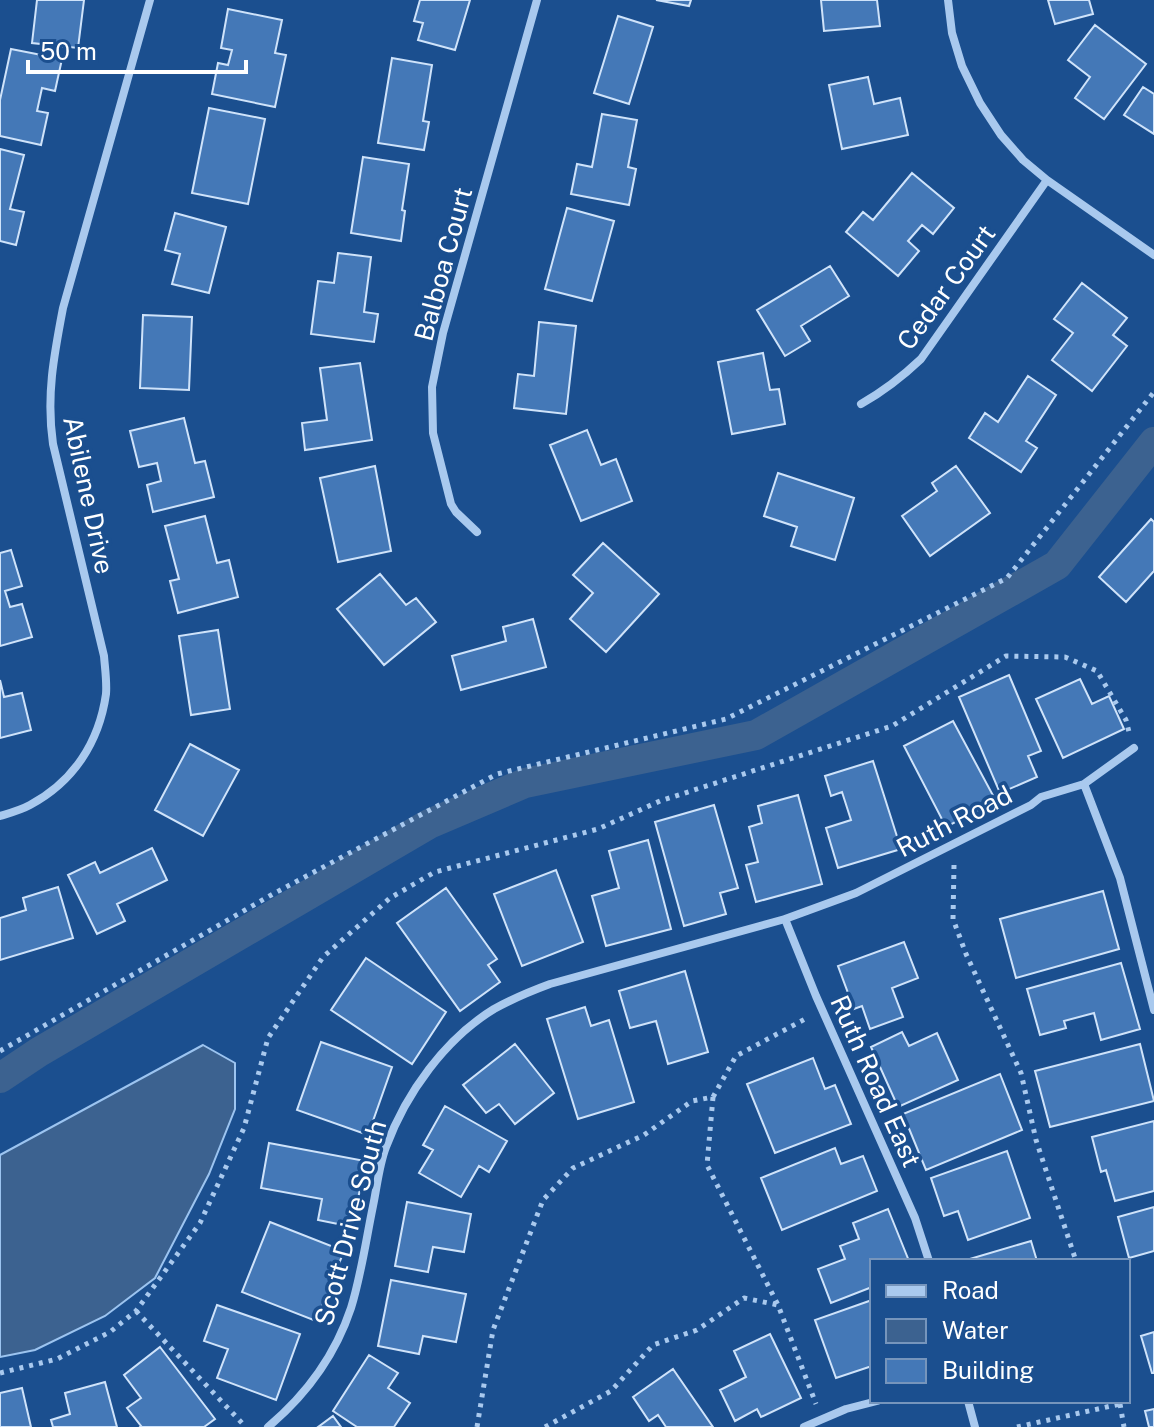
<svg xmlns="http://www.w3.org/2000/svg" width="1154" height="1427" font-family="'Public Sans',sans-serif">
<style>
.water{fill:#3c6290;stroke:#9cc4f0;stroke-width:2}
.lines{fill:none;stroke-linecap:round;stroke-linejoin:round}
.canal{stroke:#3c6290;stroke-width:30}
.building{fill:#4478b7;stroke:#cfe3fa;stroke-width:2}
.path{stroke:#a9c9ee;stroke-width:5;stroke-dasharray:4 6;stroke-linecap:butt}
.minor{stroke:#a9c9ee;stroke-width:8}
.labels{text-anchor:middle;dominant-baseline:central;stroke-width:7;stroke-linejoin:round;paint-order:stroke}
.street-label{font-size:26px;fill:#fff;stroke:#1b4f8f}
</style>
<rect width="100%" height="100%" fill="#1b4f8f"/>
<!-- water -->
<path class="water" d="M203 1045 235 1063V1109L209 1174 155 1278 105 1316 35 1350 0 1357V1155Z"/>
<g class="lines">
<!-- canal -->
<path class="canal" d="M0 1078 39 1052 429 824 525 783 756 735 1057 565 1154 442"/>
</g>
<!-- building -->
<path class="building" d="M37 0H84L78 48 32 43Z
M420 0H470L455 50 418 40 423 23 414 21Z
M656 0H691L689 6Z
M821 0H877L880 26 824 31Z
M1048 0H1089L1093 14 1055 24Z
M228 9 282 20 275 53 286 55 275 107 212 94 218 63 228 65 232 50 221 48Z
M618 16 653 27 629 104 594 93Z
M1095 25 1146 64 1104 119 1075 98 1090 77 1068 60Z
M11 49 62 59 55 91 42 88 37 111 48 113 41 145 0 136V100Z
M392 58 432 65 423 121 429 122 424 150 378 143Z
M868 77 874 104 900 98 908 135 842 149 829 85Z
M1143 87 1154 94V134L1124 115Z
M209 108 265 119 248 204 192 193Z
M602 114 637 120 628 167 636 169 629 205 571 194 577 164 592 167Z
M0 149 24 155 10 209 24 212 16 245 0 241Z
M363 157 409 164 402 210 405 211 401 241 351 233Z
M912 173 954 208 933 234 922 225 908 241 919 251 898 276 846 232 863 212 873 220Z
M567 208 614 221 592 301 545 289Z
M175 213 226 227 209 293 172 284 180 254 165 250Z
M338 253 371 257 364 312 378 314 374 342 311 334 318 281 334 283Z
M830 266 849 296 801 326 810 341 785 356 757 310Z
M1082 283 1127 318 1113 335 1127 346 1092 391 1052 360 1073 333 1054 319Z
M143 315 192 317 189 390 140 388Z
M539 322 576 326 566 414 514 408 518 374 534 376Z
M763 353 770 390 779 389 785 424 732 434 718 362Z
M360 363 372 440 305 450 302 423 327 420 320 368Z
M1028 376 1056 395 1026 441 1037 448 1021 472 969 438 985 413 998 422Z
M184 418 195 463 205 461 214 497 153 512 147 485 161 481 157 463 139 467 130 431Z
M587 430 601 465 616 459 632 501 581 521 550 445Z
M375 466 391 551 338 562 320 478Z
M956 466 990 513 930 556 902 516 937 491 932 483Z
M778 473 854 498 835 560 791 546 797 527 764 516Z
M205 516 217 563 229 560 238 597 178 613 170 581 179 579 165 526Z
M1151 519 1154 522V571L1126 602 1099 577Z
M603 543 659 594 606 652 570 619 593 593 573 575Z
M11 550 22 586 5 591 10 607 22 604 32 637 0 646V553Z
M380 574 406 605 416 598 436 622 384 665 337 609Z
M533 619 546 667 461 690 452 656 506 641 503 627Z
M218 630 230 709 191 715 179 636Z
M1009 675 1041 751 1028 756 1037 777 1000 793 959 697Z
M1080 679 1092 704 1109 696 1124 729 1063 758 1036 699Z
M0 680 4 697 22 693 31 730 0 738Z
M953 721 996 801 946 827 904 746Z
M190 744 239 770 203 836 155 810Z
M873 761 901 849 838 868 826 828 851 820 842 792 831 796 825 776Z
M798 795 822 884 756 902 746 865 758 862 749 827 762 823 758 806Z
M714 805 738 888 720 893 726 914 684 926 655 822Z
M648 840 671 929 606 946 592 896 619 888 609 851Z
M152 848 167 880 117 904 125 921 97 934 68 875 95 862 100 873Z
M556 870 583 942 522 966 494 894Z
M58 887 73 938 0 960V918L26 910 23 898Z
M446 888 497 959 488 965 500 982 460 1011 397 923Z
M1103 891 1119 949 1016 978 1000 919Z
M904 942 918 978 892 988 903 1017 870 1029 862 1006 854 1009 838 966Z
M366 958 446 1012 412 1064 331 1010Z
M1121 963 1140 1029 1101 1040 1094 1013 1064 1021 1066 1028 1040 1035 1027 989Z
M685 971 708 1052 668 1064 656 1021 630 1028 619 991Z
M585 1007 591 1026 609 1020 634 1102 578 1119 547 1019Z
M902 1032 909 1046 937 1033 958 1080 898 1107 871 1047Z
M321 1042 392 1067 368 1135 297 1110Z
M515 1044 554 1093 515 1124 499 1104 486 1113 463 1085Z
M1140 1044 1154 1101 1050 1127 1035 1071Z
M813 1058 825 1089 835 1085 851 1124 775 1153 747 1084Z
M1000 1074 1022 1130 926 1170 903 1114Z
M445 1106 507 1141 489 1172 479 1166 461 1197 419 1173 433 1150 423 1145Z
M1154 1121V1191L1115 1201 1106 1170 1101 1172 1092 1137Z
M269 1143 365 1161 353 1227 318 1220 322 1199 261 1188Z
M835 1148 841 1164 863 1156 877 1191 782 1230 761 1178Z
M1007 1151 1030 1218 968 1240 958 1211 944 1216 931 1178Z
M407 1202 471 1214 464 1252 433 1247 428 1272 395 1266Z
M1154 1207V1251L1129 1258 1118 1217Z
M888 1209 909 1261H872V1287L831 1303 818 1269 845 1259 840 1246 859 1239 853 1223Z
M270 1222 344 1251 316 1321 242 1292Z
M1031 1241 1037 1261H963Z
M391 1280 466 1294 456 1342 423 1336 419 1354 378 1346Z
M872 1300V1366L836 1378 815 1320Z
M217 1305 300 1334 276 1400 217 1378 228 1349 204 1341Z
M1154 1332V1373H1152L1141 1336Z
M770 1334 801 1398 761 1417 757 1409 735 1421 720 1390 746 1377 734 1351Z
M160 1347 215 1419 204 1427H140L141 1426 127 1408 141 1398 124 1375Z
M369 1355 398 1373 388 1388 410 1403 394 1427H357L333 1411Z
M673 1369 713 1427H666L658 1415 649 1421 633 1397Z
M105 1382 117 1427H53L51 1420 70 1414 65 1393Z
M22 1388 31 1427H0V1393Z
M1154 1409V1427H1149L1145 1411Z
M333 1416 341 1427H318Z"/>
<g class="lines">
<!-- path -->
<path class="path" d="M954 865 953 919 966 954 1021 1073 1036 1140 1076 1261
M0 1051 273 894 497 774 726 719 1007 578 1154 392
M713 1097 707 1165 778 1305 816 1404
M136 1311 242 1423V1427
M0 1373 57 1359 110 1332 136 1311 200 1223 244 1128 268 1038 323 957 390 898 435 872 598 829 660 801 892 726 1006 656 1065 657 1097 671 1126 720 1129 732
M1120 1404 1124 1427
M477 1427 493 1330 543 1200 573 1168 644 1135 692 1101 713 1097 736 1056 807 1018
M545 1427 611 1391 653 1345 697 1330 744 1298 778 1305
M1017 1427 1120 1404"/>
<!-- minor -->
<path class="minor" d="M948 0 952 33 962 66 980 103 1001 135 1023 160 1047 180 1154 255
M861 404C884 391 902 377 921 359L1047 180
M477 532 456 512 451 504 433 433 432 387 443 333 537 0
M1084 784 1120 878 1154 1010
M0 816C10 813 21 810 30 805 73 782 99 743 106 694 107 682 105 669 104 656L53 444C46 396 54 355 63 308L150 0
M785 919 816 996 915 1218 929 1261
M968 1401 975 1427
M268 1427C306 1395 335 1356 351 1308 361 1276 366 1240 373 1206 377 1187 379 1165 386 1147 406 1093 445 1039 494 1009 512 999 531 991 550 984L785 919 856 893 1031 805 1041 797 1084 784 1134 748
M804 1427 846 1409 877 1401"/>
</g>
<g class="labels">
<!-- street labels -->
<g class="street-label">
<text transform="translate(443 264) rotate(-75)">Balboa Court</text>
<text transform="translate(946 287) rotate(-54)">Cedar Court</text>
<text transform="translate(89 495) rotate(78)">Abilene Drive</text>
<text transform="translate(954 821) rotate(-27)">Ruth Road</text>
<text transform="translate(876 1081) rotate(66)">Ruth Road East</text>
<text transform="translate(350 1223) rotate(-75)">Scott Drive South</text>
</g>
</g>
<!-- legend -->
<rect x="870" y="1259" width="260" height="144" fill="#1b4f8f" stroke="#7695bc" stroke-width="2"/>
<rect x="886" y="1285" width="40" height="12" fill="#a9c9ee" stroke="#7695bc" stroke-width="2"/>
<text x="942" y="1299" font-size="24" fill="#ffffff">Road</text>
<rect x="886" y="1319" width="40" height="24" fill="#3c6290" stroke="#7695bc" stroke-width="2"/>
<text x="942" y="1339" font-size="24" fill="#ffffff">Water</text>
<rect x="886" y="1359" width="40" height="24" fill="#4478b7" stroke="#7695bc" stroke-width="2"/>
<text x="942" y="1379" font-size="24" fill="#ffffff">Building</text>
<!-- scale -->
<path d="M28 60v12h218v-12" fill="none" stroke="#ffffff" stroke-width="4"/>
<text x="40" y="60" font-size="24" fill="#ffffff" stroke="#1b4f8f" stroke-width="6" paint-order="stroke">50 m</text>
</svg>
